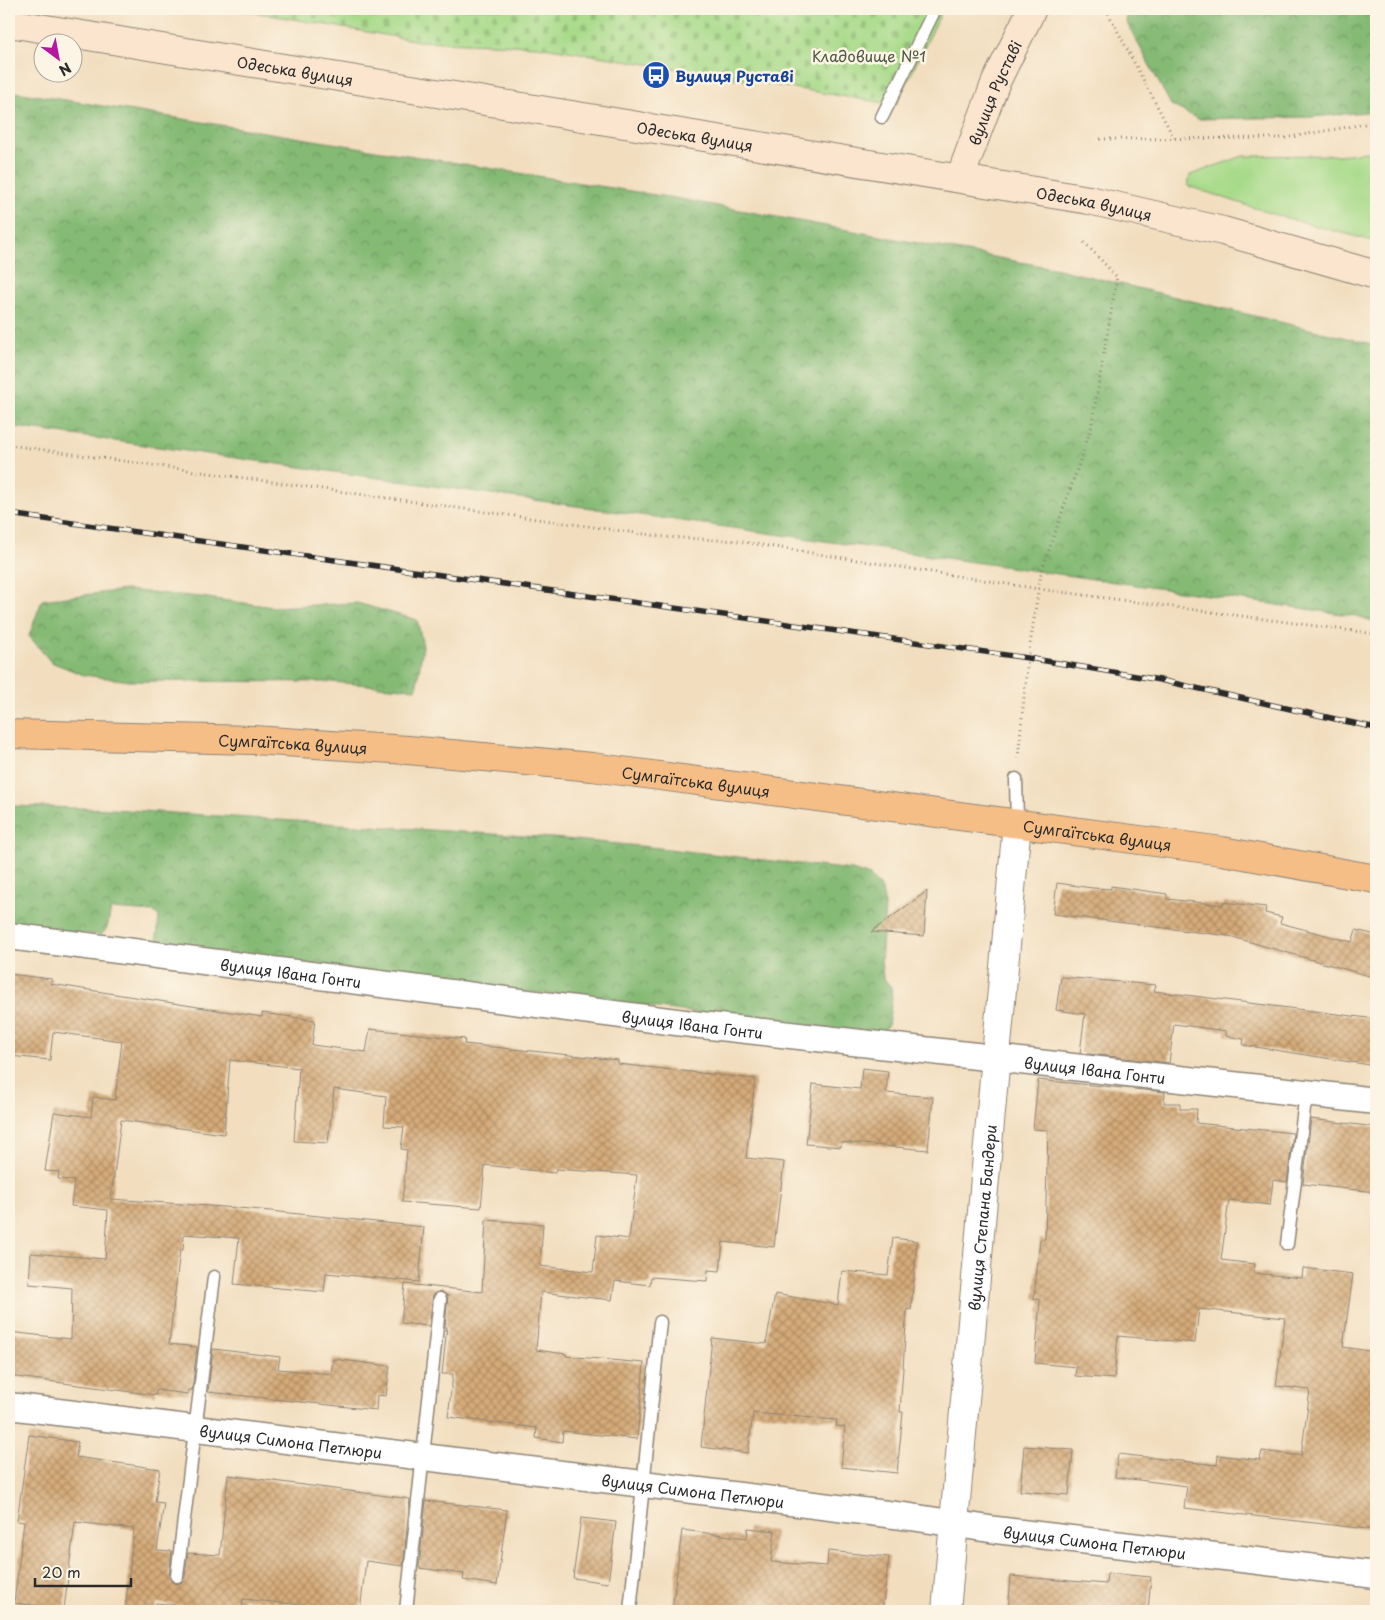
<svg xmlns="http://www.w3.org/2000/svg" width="1385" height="1620" font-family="'Playpen Sans',sans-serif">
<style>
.green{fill:#a7da89;stroke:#69825a}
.forest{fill:url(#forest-crowns);stroke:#587250}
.cemetery{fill:url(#cemetery-stones);stroke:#69825a}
.building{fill:url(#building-cross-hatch)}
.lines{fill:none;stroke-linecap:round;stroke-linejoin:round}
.service-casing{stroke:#8e8475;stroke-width:15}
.minor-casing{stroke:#8e8475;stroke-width:29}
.tertiary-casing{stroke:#8e8475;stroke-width:30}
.secondary-casing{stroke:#8e8475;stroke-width:30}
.primary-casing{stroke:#8e8475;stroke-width:30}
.path{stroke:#8e8475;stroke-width:3;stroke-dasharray:1 4;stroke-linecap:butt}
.service{stroke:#fff;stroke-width:12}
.minor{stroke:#fff;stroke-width:26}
.tertiary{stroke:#fff;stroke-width:28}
.secondary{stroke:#fbe5cf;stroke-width:28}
.primary{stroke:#f6be87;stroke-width:28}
.rail-casing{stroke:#2b2b2b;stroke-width:5.5}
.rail{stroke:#fcf5e5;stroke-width:4;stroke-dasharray:11;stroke-linecap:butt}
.labels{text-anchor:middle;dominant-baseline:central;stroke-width:5;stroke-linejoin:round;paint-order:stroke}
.park-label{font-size:15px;fill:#4a5742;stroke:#fcf5e5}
.street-label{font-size:15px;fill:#2b2b2b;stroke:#fcf5e5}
.transit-label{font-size:15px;font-weight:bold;fill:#164399;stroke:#fcf5e5;text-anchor:start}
</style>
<defs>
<pattern id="forest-crowns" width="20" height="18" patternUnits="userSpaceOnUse" patternTransform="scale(1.25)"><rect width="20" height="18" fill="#85ba75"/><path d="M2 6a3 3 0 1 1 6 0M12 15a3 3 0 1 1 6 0" fill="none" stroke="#6d9760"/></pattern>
<pattern id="cemetery-stones" width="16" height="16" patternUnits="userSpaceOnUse" patternTransform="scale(1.25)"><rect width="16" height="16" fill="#a7da89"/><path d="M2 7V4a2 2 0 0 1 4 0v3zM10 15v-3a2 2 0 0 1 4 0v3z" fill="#90bb76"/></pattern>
<pattern id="building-cross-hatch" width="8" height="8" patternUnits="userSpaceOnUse" patternTransform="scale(1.25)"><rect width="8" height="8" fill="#d5ab79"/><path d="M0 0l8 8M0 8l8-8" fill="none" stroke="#ad8b63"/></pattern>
</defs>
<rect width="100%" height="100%" fill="#fcf5e5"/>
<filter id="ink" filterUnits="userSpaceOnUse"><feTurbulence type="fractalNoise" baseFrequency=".02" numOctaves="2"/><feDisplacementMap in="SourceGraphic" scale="10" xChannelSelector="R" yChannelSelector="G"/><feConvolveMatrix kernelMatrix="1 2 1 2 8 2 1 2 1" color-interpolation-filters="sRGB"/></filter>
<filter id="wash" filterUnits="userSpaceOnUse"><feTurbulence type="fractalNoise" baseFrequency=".0096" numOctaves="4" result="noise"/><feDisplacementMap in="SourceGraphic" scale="20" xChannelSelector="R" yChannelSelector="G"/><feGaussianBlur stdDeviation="1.12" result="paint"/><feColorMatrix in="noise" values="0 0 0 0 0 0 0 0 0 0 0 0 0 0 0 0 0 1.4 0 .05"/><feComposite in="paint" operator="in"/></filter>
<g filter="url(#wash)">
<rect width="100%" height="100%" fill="#f2debf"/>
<!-- green -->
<path class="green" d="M1376 151V242L1276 215 1188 186 1190 175 1243 156 1339 155Z"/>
<!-- forest -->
<path class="forest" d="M1129 9H1372L1376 11V111L1311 117 1198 119 1171 105 1126 21Z
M9 91 680 199 1058 269 1376 345V622L1356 616 9 426Z
M126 590 200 597 273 607 357 603 417 620 423 646 416 689 331 682 130 681 84 675 51 662 29 636 42 600Z
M9 806 112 809 553 838 650 847 852 870 870 876 882 890 885 906 881 961 883 978 891 987 892 999 888 1025 882 1032 832 1030 161 945 157 937 159 916 154 912 111 909 107 928 101 935 9 926Z"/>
<!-- cemetery -->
<path class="cemetery" d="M235 9H943L896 105 538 46 419 41Z"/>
<g id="blocks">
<!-- building -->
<path class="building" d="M1057 883 1092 888 1111 889V886L1167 894V899L1223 905V902L1266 907 1265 913 1282 917 1280 923 1352 942 1356 930 1376 935V978L1229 936 1053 914Z
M927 891 924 936 871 932Z
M9 974 52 979 51 984 262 1017V1013L315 1020 312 1045 366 1052 370 1029 465 1039 464 1044 618 1060V1064L755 1079 746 1158 784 1162 774 1247 723 1242 720 1271 708 1270 707 1281 651 1277 650 1285 615 1281 612 1300 541 1292 536 1350 566 1354V1356L644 1363 637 1439 563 1431 562 1442 536 1438 537 1428 448 1417 453 1374H442L447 1327H445L448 1296 441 1291 433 1295 429 1326 401 1323 405 1284 482 1292 486 1220 543 1224 540 1266 593 1272 597 1235 629 1239 637 1175 556 1169 555 1173 485 1165 481 1208 402 1202 407 1150 401 1149 404 1127 384 1126 386 1096 334 1089 328 1143 294 1141 299 1068 230 1060 224 1134 121 1120 111 1199 251 1209 424 1227 419 1282 326 1273 324 1292 234 1284 239 1238 184 1234 183 1250H180L169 1344 197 1347 192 1390H188V1394L156 1390V1395L9 1376V1332L71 1339 72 1288 29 1284 31 1253 105 1259 108 1210 71 1206 74 1181 58 1179 59 1172 45 1171 54 1112 91 1117 93 1097 115 1100 122 1041 53 1032 50 1060 9 1056Z
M1061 977 1156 985 1154 991 1376 1019V1066L1243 1045 1244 1039 1226 1036V1031L1174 1024 1169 1063 1080 1053 1085 1014 1056 1010Z
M862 1068 888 1071 886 1093 933 1097 928 1150 841 1142V1147L806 1144 813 1084 860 1089Z
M1038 1080 1165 1092 1164 1103H1180V1109H1197L1196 1123 1293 1133 1287 1182 1273 1180 1270 1205 1229 1200 1221 1260 1255 1264 1254 1273 1302 1278 1303 1268 1353 1274 1343 1347 1376 1352V1530L1184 1508 1187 1486 1115 1477 1118 1454 1217 1465 1218 1455 1260 1460 1262 1451 1301 1456 1310 1390 1276 1386 1285 1318 1199 1309 1195 1343 1118 1336 1114 1379 1075 1376 1076 1367 1035 1363 1040 1300 1034 1299 1040 1239H1045L1048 1130 1033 1129Z
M1311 1119 1376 1127V1192L1303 1184Z
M893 1238 917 1241 911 1310 907 1309 900 1412H903L897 1473 841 1467 845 1427 836 1426 837 1420 753 1413 748 1453 701 1447 712 1338 766 1344 775 1294 838 1305 842 1271 888 1275Z
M213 1349 280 1357 278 1369 331 1374 333 1359 390 1366 386 1396 377 1395 376 1410 208 1392Z
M29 1435 78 1442 76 1457 160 1469 155 1502 164 1503 157 1550 172 1551 169 1575 172 1582 176 1584 181 1583 185 1577 188 1553 220 1555 228 1475 410 1499 403 1566 366 1561 360 1611H332V1608L243 1599 242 1611 156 1603 155 1611H125L134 1529 75 1522 64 1609 14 1603 24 1522 17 1521Z
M1024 1446 1073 1450 1069 1495 1020 1491Z
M426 1501 507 1510 497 1585 463 1580 464 1574 419 1568Z
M581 1518 616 1522 608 1583 573 1578Z
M748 1528 775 1531 771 1562 827 1566 828 1551 889 1557 882 1611H672L682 1530 747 1538Z
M1107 1573 1151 1577 1148 1611H1008L1011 1576 1106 1584Z"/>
</g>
</g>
<g filter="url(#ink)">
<use href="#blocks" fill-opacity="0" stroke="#8e8475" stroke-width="1"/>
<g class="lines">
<!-- service casing -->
<g class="service-casing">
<path id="service" d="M882 117 935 9
M1016 779 1017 823
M1287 1244 1306 1093
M177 1576 214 1277
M406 1611 440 1299
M630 1611 660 1322"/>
</g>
<!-- minor casing -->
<g class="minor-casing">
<g id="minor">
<path id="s1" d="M9 936 692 1024 1376 1101"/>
<path id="s2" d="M9 1406 911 1517 996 1530 1376 1575"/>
</g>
</g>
<!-- tertiary casing -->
<g class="tertiary-casing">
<g id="tertiary">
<path id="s3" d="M946 1611 1017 823"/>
</g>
</g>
<!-- secondary casing -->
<g class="secondary-casing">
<g id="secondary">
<path id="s4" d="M9 23 1089 200 1223 231 1376 275"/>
<path id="s5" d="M960 178 995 84 1032 9"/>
</g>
</g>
<!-- primary casing -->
<g class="primary-casing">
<g id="primary">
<path id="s6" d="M9 734 253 740 408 750 592 767 1222 851 1376 879"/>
</g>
</g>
<!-- path -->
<path class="path" d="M1106 9 1174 138
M1100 139 1285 138 1376 122
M9 445 665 537 737 541 1039 589 1376 634
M1018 758 1028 658 1041 573 1091 429 1117 277 1084 242"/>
<!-- service -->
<use href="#service" class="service"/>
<!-- minor -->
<use href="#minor" class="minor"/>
<!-- tertiary -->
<use href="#tertiary" class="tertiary"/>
<!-- secondary -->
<use href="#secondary" class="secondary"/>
<!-- primary -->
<use href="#primary" class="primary"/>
<!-- rail casing -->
<g class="rail-casing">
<path id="rail" d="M9 514 1028 658 1160 680 1376 728"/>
</g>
<!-- rail -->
<use href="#rail" class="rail"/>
</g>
</g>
<!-- icons -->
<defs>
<g id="bus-disc" transform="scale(1.4375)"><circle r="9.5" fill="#1a4fb4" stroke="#fcf5e5"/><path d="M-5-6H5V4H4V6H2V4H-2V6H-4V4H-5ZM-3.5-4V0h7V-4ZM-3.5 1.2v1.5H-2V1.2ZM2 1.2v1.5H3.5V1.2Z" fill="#fff"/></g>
</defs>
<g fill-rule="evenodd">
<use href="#bus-disc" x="656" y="75"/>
</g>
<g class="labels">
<!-- park labels -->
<g class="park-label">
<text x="869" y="55">Кладовище №1</text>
</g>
<!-- street labels -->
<g class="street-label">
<text stroke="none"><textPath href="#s4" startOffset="290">Одеська вулиця</textPath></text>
<text stroke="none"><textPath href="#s5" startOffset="92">вулиця Руставі</textPath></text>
<text stroke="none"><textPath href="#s4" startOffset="695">Одеська вулиця</textPath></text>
<text stroke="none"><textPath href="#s4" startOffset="1100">Одеська вулиця</textPath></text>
<text stroke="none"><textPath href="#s6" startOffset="284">Сумгаїтська вулиця</textPath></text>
<text stroke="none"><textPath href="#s6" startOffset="689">Сумгаїтська вулиця</textPath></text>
<text stroke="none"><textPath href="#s6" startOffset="1094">Сумгаїтська вулиця</textPath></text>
<text stroke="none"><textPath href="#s1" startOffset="284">вулиця Івана Гонти</textPath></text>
<text stroke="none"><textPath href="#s1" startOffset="689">вулиця Івана Гонти</textPath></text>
<text stroke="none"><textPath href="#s1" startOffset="1094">вулиця Івана Гонти</textPath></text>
<text stroke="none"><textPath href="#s3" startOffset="395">вулиця Степана Бандери</textPath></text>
<text stroke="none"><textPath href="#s2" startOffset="284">вулиця Симона Петлюри</textPath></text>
<text stroke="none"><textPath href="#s2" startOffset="689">вулиця Симона Петлюри</textPath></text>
<text stroke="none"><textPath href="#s2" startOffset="1094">вулиця Симона Петлюри</textPath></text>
</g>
<!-- transit labels -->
<g class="transit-label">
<text x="675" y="75">Вулиця Руставі</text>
</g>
</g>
<!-- margin -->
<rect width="1385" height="1620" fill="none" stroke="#fcf5e5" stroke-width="30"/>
<!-- north arrow -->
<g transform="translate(58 58) rotate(148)"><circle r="24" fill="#fcf5e5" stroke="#a8a49b"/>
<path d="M0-4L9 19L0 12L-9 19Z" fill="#b5179e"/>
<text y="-8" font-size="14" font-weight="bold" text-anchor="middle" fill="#2b2b2b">N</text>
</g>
<!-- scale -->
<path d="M35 1578v8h96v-8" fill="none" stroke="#2b2b2b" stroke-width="2.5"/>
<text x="42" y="1578" font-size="15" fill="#2b2b2b" stroke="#fcf5e5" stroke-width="4" paint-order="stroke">20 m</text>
</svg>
